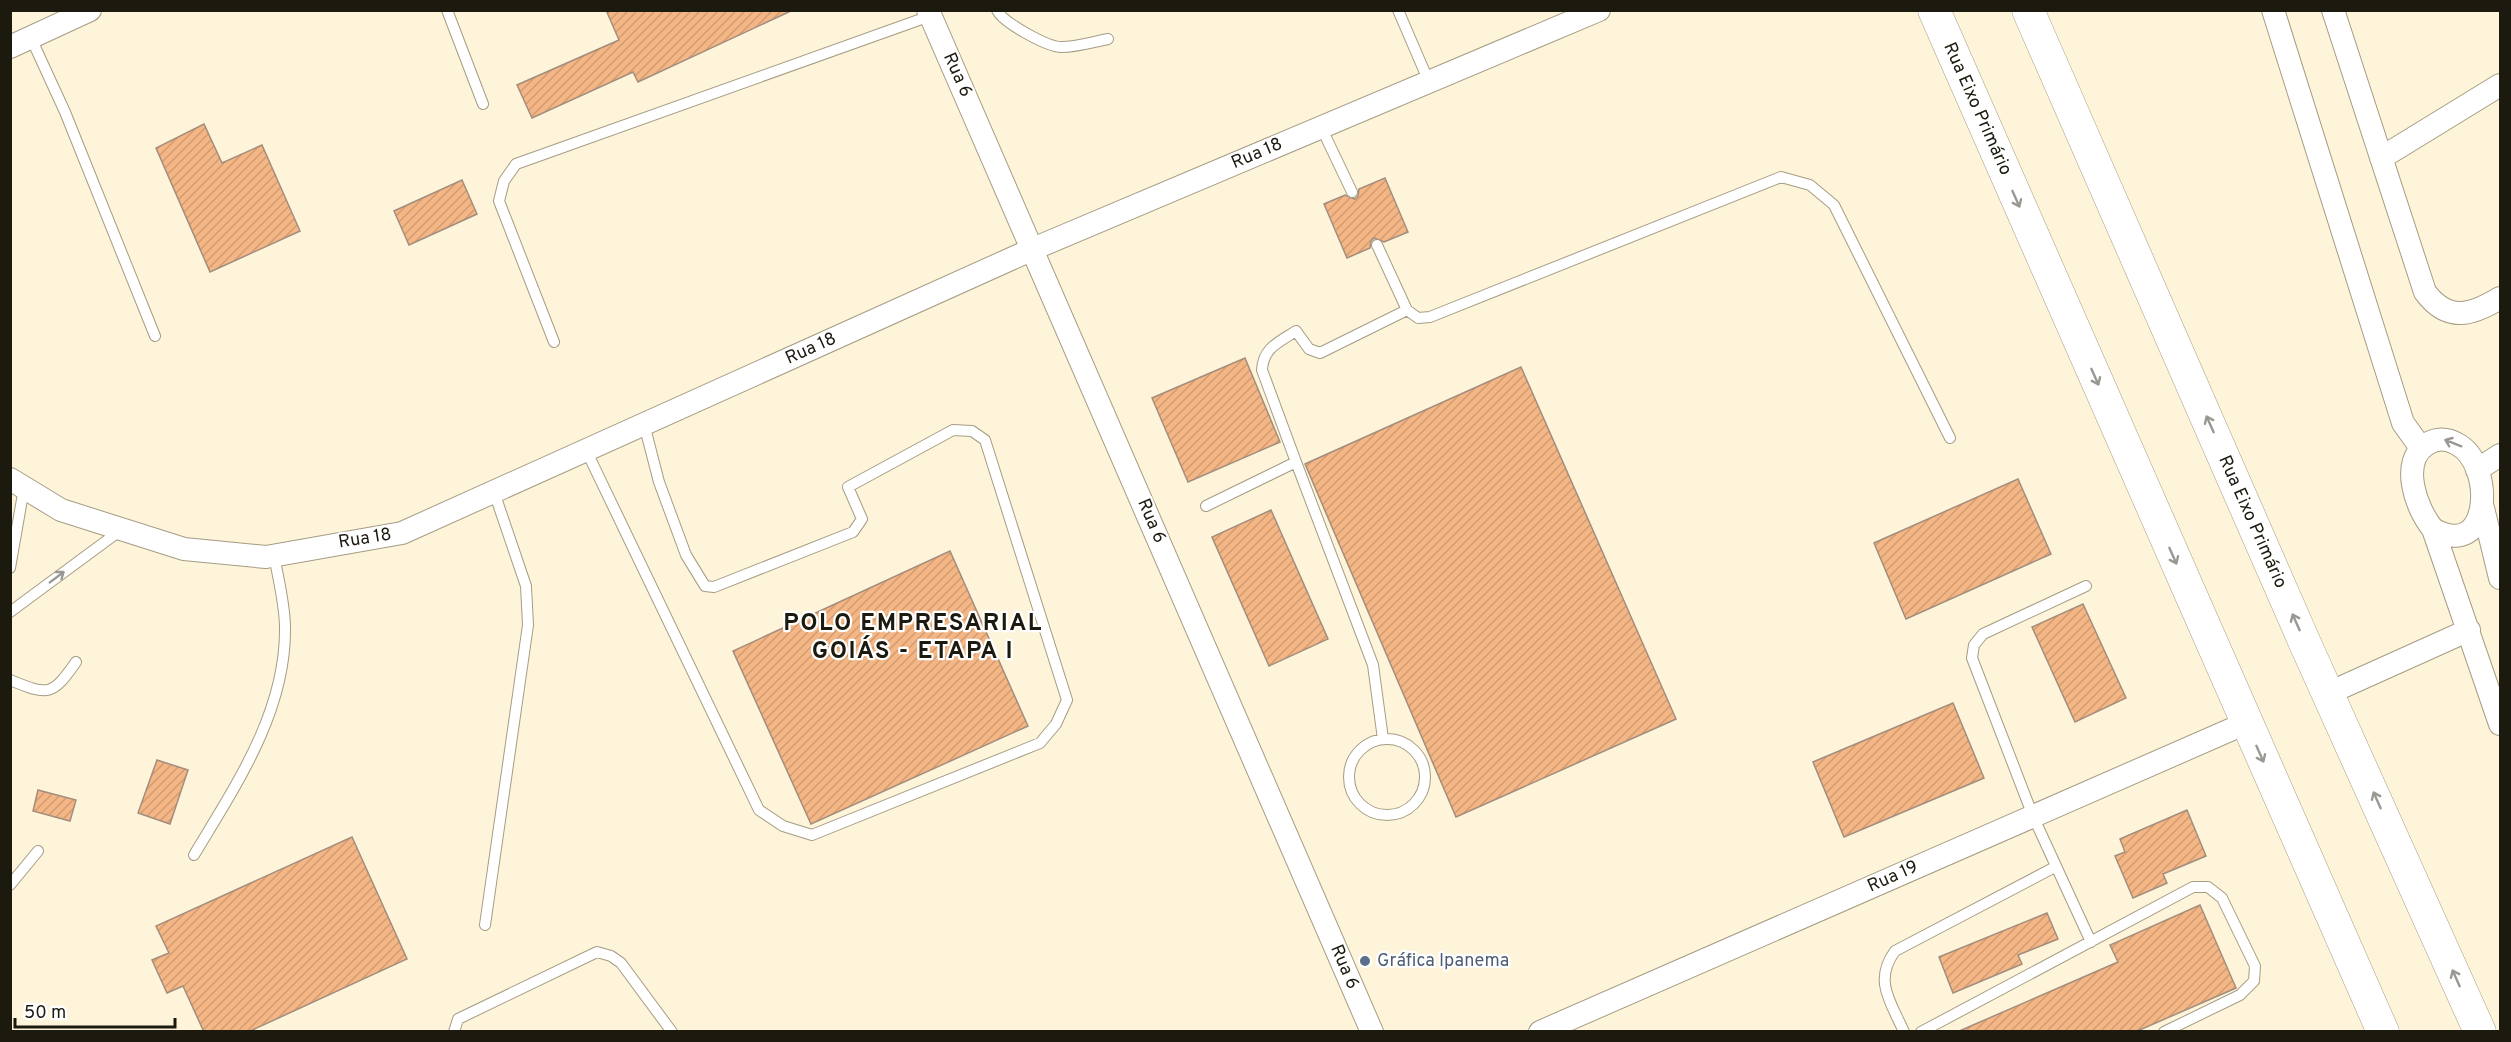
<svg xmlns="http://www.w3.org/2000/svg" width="2511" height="1042" font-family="Overpass,sans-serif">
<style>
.building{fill:url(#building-hatch);stroke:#a38d7d;stroke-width:1.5}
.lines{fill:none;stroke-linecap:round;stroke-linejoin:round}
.lane-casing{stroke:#a59c84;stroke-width:12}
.street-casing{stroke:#a59c84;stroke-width:24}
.secondary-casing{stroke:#a59c84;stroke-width:33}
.lane{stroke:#fff;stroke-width:10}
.street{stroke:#fff;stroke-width:22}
.secondary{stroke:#fff;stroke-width:32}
.oneway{stroke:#999893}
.service-dot{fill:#5c6f8a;stroke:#fff;stroke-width:2}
.labels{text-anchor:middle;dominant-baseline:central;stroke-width:4.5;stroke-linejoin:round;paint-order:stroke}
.street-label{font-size:18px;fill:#1c190f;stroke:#fff}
.service-label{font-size:18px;fill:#4e5e75;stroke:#fff;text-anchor:start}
.district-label{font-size:24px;font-weight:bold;letter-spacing:1.5px;fill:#1c190f;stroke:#fff}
</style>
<defs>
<pattern id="building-hatch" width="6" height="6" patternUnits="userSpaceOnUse" patternTransform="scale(1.5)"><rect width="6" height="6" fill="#f5b685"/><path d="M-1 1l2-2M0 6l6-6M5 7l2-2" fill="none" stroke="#d19c72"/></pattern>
</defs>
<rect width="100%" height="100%" fill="#fef4da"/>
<!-- building -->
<path class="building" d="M606 10H793L638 82 633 72 532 118 517 85 619 40Z
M204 124 222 163 262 145 300 231 210 272 156 148Z
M1385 178 1408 232 1384 242 1374 238 1371 241 1370 248 1347 258 1324 204 1345 195 1355 199 1358 196 1359 189Z
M462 180 477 214 409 245 394 211Z
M1245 358 1280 442 1188 482 1152 398Z
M1521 367 1676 719 1456 817 1305 464Z
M2018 479 2051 554 1906 619 1874 543Z
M1271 510 1328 639 1269 666 1212 537Z
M950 551 1028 726 811 824 733 651Z
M2083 604 2126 698 2075 722 2032 627Z
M1953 703 1984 778 1844 837 1813 762Z
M157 760 188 770 170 824 138 813Z
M38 790 76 800 70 821 33 811Z
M2187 810 2206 856 2163 874 2167 883 2133 898 2115 856 2125 852 2120 839Z
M352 837 407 959 248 1032H204L183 986 167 993 152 960 169 953 156 926Z
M2200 905 2236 988 2135 1032H1957L2118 962 2110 945Z
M2047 913 2058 939 2018 955 2022 964 1953 993 1939 957Z"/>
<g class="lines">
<!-- lane casing -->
<g class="lane-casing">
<path id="lane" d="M447 10 483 104
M997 10C1003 23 1048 47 1061 47 1077 47 1093 42 1108 39
M1398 10 1429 82
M31 38 65 112 155 336
M1321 127 1352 192
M1377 245 1407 310 1418 318 1430 317 1781 177 1810 185 1834 205 1950 438
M554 342 499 201 504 181 516 164 930 16
M586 450 759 810 783 826 812 835 1040 743 1056 724 1067 700 985 440 972 431 953 430 848 487 862 519 853 532 714 587 705 586 686 555 659 482 644 424
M1296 462 1373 665 1383 739
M1206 506 1296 462 1262 370C1263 348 1279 342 1296 331L1309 349 1320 353 1407 310
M10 568 24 488
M2086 586 1983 634 1974 645 1972 658 2033 816 2091 942
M10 612 121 530
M10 680C49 696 52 696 76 662
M1349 777a38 38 0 1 1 76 0a38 38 0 1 1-76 0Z
M194 855C236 785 286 712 285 628 285 604 278 578 274 555
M10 885 38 851
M485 925 528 625 526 586 494 492
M454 1032 458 1019 597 952 611 956 621 963 672 1032
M1904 1032C1891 1002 1873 981 1895 951L2055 867
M1921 1032 2193 887H2208L2222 898 2255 966 2254 981 2240 995 2164 1032"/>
</g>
<!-- street casing -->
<g class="street-casing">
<path id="street" d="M928 10 1372 1032
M2273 10 2403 423 2421 448
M2333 10 2425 292C2448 323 2472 315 2500 298
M10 47 90 10
M2381 158 2500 85
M2477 470 2500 455
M10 479 61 510 184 549 266 557 402 533 1033 249 1599 10
M2483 508 2500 578
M2433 529C2492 562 2495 464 2457 444 2447 438 2436 438 2427 444 2399 461 2416 509 2433 529L2500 724
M2329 693 2469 630
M1540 1032 2246 723"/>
</g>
<!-- secondary casing -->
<g class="secondary-casing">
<path id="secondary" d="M1934 10 2383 1032
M2028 10 2304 641 2480 1032"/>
</g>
<!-- lane -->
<use href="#lane" class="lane"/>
<!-- street -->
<use href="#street" class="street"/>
<!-- secondary -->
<use href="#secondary" class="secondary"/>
</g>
<!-- one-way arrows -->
<defs><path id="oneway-shaft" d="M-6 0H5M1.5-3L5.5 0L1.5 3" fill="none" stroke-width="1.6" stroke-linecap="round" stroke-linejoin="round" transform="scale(1.5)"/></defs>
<g class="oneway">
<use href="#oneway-shaft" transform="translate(2016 199) rotate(66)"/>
<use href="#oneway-shaft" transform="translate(2095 377) rotate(66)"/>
<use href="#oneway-shaft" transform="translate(2210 424) rotate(-114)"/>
<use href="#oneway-shaft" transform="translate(2453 443) rotate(-158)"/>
<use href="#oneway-shaft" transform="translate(2173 556) rotate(66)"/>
<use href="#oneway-shaft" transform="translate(57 577) rotate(-37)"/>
<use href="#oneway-shaft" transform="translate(2296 622) rotate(-114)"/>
<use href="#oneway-shaft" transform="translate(2260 754) rotate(66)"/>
<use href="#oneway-shaft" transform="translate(2377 800) rotate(-114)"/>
<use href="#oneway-shaft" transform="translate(2456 978) rotate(-114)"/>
</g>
<!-- markers -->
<circle class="service-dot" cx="1365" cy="961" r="6"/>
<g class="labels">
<!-- street labels -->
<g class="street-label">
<text transform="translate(957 75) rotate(66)">Rua 6</text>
<text transform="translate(1977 109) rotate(66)">Rua Eixo Primário</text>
<text transform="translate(1257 154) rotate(-23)">Rua 18</text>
<text transform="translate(811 349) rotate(-24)">Rua 18</text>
<text transform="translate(1151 521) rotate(67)">Rua 6</text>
<text transform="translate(2252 522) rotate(66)">Rua Eixo Primário</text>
<text transform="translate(365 539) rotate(-9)">Rua 18</text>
<text transform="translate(1893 877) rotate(-24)">Rua 19</text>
<text transform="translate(1344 967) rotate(67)">Rua 6</text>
</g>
<!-- service labels -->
<g class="service-label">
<text x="1377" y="961">Gráfica Ipanema</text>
</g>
<!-- district labels -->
<g class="district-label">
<text x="913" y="624">POLO EMPRESARIAL<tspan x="913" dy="28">GOIÁS - ETAPA I</tspan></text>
</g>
</g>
<!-- border -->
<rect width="2511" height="1042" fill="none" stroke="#1c190f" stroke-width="24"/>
<!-- scale -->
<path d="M15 1018v9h160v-9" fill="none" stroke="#1c190f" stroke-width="3"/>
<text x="24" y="1018" font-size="18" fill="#1c190f" stroke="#ffffff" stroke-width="4.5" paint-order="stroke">50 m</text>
</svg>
